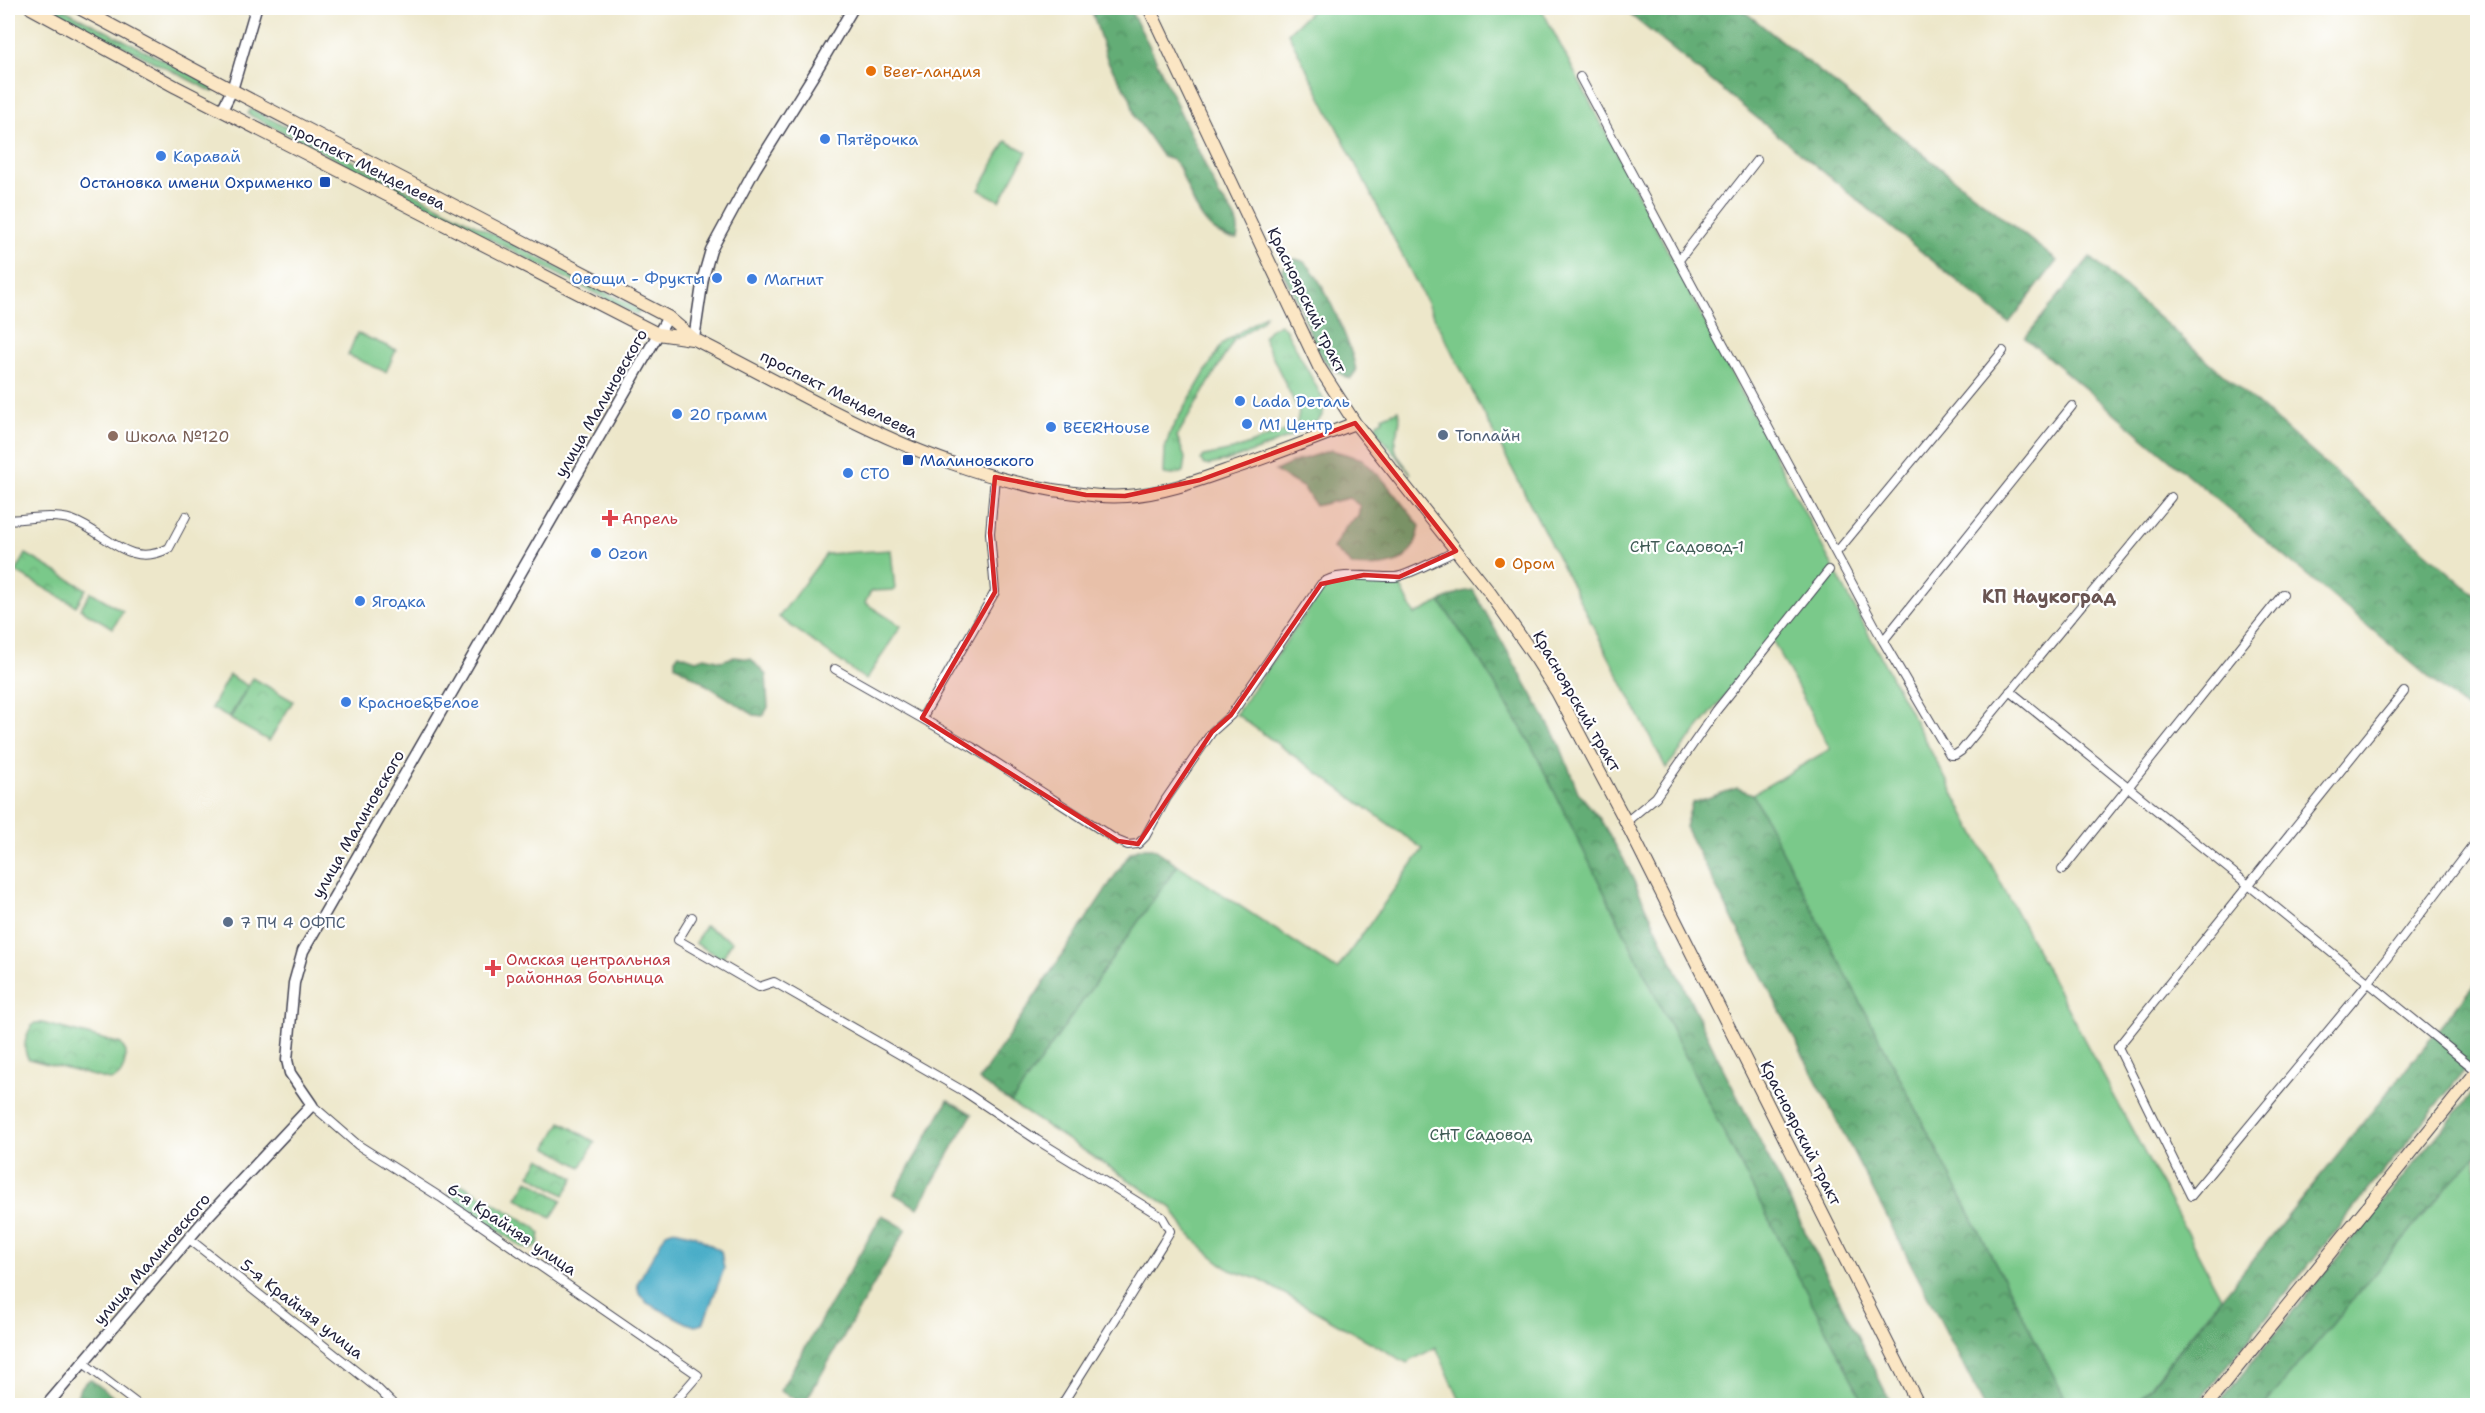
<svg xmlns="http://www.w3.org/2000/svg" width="2485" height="1413" font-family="'Shantell Sans',sans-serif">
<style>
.grass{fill:url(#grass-tufts);stroke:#4e7662;stroke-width:1.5}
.forest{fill:url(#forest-crowns);stroke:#426858;stroke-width:1.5}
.park{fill:url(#park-crowns);stroke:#4e7662;stroke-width:1.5}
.garden{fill:#7ac98a;stroke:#4e7662;stroke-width:1.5}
.water{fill:#49adc8;stroke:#366882;stroke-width:1.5}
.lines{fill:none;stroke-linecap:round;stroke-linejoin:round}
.minor-casing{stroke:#404050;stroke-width:10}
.tertiary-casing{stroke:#404050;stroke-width:13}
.secondary-casing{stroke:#404050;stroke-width:14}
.minor{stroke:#fff;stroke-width:8}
.tertiary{stroke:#fff;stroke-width:10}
.secondary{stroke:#fbe6c4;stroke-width:12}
.marked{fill:#d62828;fill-opacity:0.2;stroke:#d62828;stroke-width:4.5;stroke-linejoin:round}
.food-dot{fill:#e8710a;stroke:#fff;stroke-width:2}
.shop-dot{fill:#3f7fe0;stroke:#fff;stroke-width:2}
.transit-dot{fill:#1a4fb4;stroke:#fff;stroke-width:2}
.service-dot{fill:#5c6f8a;stroke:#fff;stroke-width:2}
.education-dot{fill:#8d6e63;stroke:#fff;stroke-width:2}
.health-dot{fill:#e0444e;stroke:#fff;stroke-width:2}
.labels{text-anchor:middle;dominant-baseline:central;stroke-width:4.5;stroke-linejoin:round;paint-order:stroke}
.food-label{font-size:16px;fill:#c56008;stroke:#fff;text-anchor:start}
.shop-label{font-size:16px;fill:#366cbe;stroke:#fff;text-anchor:start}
.street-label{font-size:16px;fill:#22223b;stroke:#fff}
.transit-label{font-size:16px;fill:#164399;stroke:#fff;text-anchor:end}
.service-label{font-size:16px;fill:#4e5e75;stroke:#fff;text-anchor:start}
.education-label{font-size:16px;fill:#785e54;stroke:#fff;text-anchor:start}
.health-label{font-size:16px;fill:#be3a42;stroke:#fff;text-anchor:start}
.park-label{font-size:16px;fill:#415c57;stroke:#fff}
.neighbourhood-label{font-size:18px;font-weight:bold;fill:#6a5552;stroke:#fff}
</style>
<defs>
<pattern id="grass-tufts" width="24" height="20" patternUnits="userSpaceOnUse" patternTransform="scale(1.5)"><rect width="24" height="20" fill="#7ac98a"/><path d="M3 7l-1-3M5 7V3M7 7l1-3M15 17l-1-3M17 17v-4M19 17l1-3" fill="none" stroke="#69ac78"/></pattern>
<pattern id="forest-crowns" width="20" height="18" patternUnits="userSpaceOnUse" patternTransform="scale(1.5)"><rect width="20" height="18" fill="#63ad76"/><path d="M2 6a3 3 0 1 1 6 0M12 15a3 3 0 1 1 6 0" fill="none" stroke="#518c62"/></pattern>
<pattern id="park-crowns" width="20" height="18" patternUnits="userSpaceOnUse" patternTransform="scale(1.5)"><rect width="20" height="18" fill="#7ac98a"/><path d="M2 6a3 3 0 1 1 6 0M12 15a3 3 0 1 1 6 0" fill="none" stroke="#69ac78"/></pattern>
</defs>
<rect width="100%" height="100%" fill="#fff"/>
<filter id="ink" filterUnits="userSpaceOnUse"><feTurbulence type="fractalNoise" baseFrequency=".0167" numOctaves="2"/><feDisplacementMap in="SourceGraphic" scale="12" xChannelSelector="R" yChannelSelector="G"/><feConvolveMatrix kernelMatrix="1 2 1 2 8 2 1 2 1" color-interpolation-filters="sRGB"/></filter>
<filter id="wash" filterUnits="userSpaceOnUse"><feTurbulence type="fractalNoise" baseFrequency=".008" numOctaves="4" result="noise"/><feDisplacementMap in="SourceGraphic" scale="24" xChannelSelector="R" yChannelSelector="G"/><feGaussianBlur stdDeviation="1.35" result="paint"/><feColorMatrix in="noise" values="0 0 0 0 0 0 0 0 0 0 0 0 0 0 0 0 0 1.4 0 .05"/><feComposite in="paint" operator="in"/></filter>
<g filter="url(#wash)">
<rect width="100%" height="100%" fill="#ede7ca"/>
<!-- grass -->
<path class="grass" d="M49 8H61L216 87 213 92Z
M251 109 640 310 637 315 248 114Z
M1265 315 1262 321 1234 340 1177 436 1185 458 1183 472 1173 475 1164 474 1165 448 1171 430 1222 344Z
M1280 324 1285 328 1323 399C1325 406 1325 411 1321 417 1310 432 1223 466 1204 465L1201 460 1204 456 1233 450 1296 427 1299 412 1263 337 1269 330Z
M1398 410C1404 423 1393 433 1395 447 1396 458 1408 467 1411 474L1375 429 1377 423 1383 420 1382 417Z
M455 1184 463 1185 535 1227 540 1233 538 1245 531 1249 523 1248 453 1199 449 1193Z"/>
<!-- forest -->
<path class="forest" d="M1091 8H1129L1149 45 1220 197C1230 210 1242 222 1237 239 1201 236 1191 196 1179 167L1173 160 1163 157 1135 117 1130 97 1108 62Z
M1622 8H1740L2057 261 2009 323Z
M2090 257 2477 597V718L2025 338Z
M1295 259C1298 260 1301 260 1304 262 1321 273 1353 350 1356 371L1350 379C1308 358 1316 339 1299 304 1294 292 1286 282 1282 270L1290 261Z
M1331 450 1362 459 1385 482 1420 526C1413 567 1388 568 1353 566L1333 548 1346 526 1358 516 1360 506 1349 498 1315 506 1304 488 1275 471 1297 461Z
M1473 590 1559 743 1578 792 1600 819 1623 858 1717 1056 1892 1405H1865L1714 1114 1529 741 1481 662 1440 602 1461 592Z
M679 654 696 660 705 657 721 661 734 657 751 659 766 675 768 707 763 716 754 715 675 665V659Z
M1737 788 1753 794 2069 1405H1984L1685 827 1692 803Z
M1140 848H1153L1178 865 1011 1103 979 1080 1130 853Z
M2477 981V1055L2196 1405 2135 1406Z
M2477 1087V1156L2447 1187 2265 1405 2216 1406Z
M948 1100 972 1114 918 1208 894 1194Z
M882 1215 906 1229 804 1404 780 1391Z
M90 1379 124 1405H74L80 1388Z"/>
<!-- park -->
<path class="park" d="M26 554 86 589 76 606 16 572Z
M253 678 293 701 269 741 230 719Z
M35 1023H42L121 1044 126 1052C125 1065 123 1079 109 1080L29 1059C21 1049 26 1031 35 1023Z
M561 1122 595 1142 581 1167 547 1147Z
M540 1158 574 1178 564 1195 530 1175Z
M528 1180 562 1200 551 1218 517 1198Z"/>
<!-- garden -->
<path class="garden" d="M1314 8H1541L1833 567 2221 1297 2135 1405H2069L1753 794 1830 749 1772 639 1666 768 1288 33Z
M1006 141 1027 152 1000 201 979 190Z
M357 333 396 350 386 372 348 355Z
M891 550 895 590 871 591 865 603 901 626 866 680 779 617 826 554Z
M1353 579H1388L1399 583 1415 615 1440 602 1481 662 1529 741 1714 1114 1865 1405H1462L1436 1347 1407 1363 1260 1280 1230 1270 1206 1251 1186 1231 1172 1208 1011 1103 1178 865 1337 970 1423 849 1236 714 1326 584Z
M91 592 123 611 113 628 80 609Z
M229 675 248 686 229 718 211 708Z
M705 926 732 941 722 959 695 943Z
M2476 1156 2477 1405H2265L2447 1187Z"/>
<!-- water -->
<path class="water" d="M674 1230 694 1235 721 1251 724 1269 703 1324 695 1326 687 1323 647 1303 639 1293 637 1284 666 1233Z"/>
</g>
<g filter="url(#ink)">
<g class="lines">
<!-- minor casing -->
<g class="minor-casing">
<path id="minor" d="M1580 77 1883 641 1950 755H1955L1961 751 2171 497
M1679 260 1757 160
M8 520C28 519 53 514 72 520 106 532 129 570 169 548L186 516
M1836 553 2003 351
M1883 641 2072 406
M835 669 972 747 1118 841 1128 845 1138 844 1145 837 1166 799 1212 732 1231 715 1321 584C1337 570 1375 578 1395 577 1408 576 1442 557 1456 551
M2010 691 2477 1071
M2404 692 2118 1047 2191 1196 2368 983 2478 838
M922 718 995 592 990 533 995 477
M1626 822 1656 797 1716 711 1829 570
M2062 870 2283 594
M692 917 678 940 759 987 774 982 965 1092 1037 1140 1162 1217 1170 1231 1163 1243 1061 1406
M312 1105 358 1145 440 1197 698 1375 671 1406
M188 1238 377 1388 395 1406
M82 1362 140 1406"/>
</g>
<!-- tertiary casing -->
<g class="tertiary-casing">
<path id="tertiary" d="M222 110 232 90 256 8
M694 339 703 278 711 250 755 169 816 71 853 8
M46 1406 208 1216 312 1105 290 1073 287 1060 294 983 303 951 668 317"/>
</g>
<!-- secondary casing -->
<g class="secondary-casing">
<path id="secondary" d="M31 8 176 87 658 334 692 339
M79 8 232 90 668 317 694 339C811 398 922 468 1053 490 1077 493 1101 498 1126 496 1162 494 1197 481 1231 469 1273 455 1314 439 1355 423
M1149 8 1319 367 1355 423 1490 593 1537 660 1557 692 1626 822 1919 1406
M2206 1406 2478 1070"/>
</g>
<!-- minor -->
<use href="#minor" class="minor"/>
<!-- tertiary -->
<use href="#tertiary" class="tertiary"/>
<!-- secondary -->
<use href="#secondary" class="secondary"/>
</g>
</g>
<!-- marked area -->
<path class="marked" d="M1355 423 1456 551 1399 577 1364 575 1321 584 1231 715 1212 732 1138 844 1118 841 922 718 995 592 990 533 995 477 1086 495 1125 496 1200 480Z"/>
<!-- markers -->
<g class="food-dot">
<circle cx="871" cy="71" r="6"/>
<circle cx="1500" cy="563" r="6"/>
</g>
<g class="shop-dot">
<circle cx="825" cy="139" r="6"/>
<circle cx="161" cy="156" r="6"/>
<circle cx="717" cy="278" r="6"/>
<circle cx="752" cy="279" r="6"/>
<circle cx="1240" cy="401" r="6"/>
<circle cx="677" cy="414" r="6"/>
<circle cx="1247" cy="424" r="6"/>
<circle cx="1051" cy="427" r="6"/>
<circle cx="848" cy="473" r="6"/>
<circle cx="596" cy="553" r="6"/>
<circle cx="360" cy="601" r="6"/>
<circle cx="346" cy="702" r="6"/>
</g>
<g class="transit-dot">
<rect x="319" y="176" width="12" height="12" rx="3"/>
<rect x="902" y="454" width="12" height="12" rx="3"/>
</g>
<g class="service-dot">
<circle cx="1443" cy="435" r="6"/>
<circle cx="228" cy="922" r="6"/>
</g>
<circle class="education-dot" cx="113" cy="436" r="6"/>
<g class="health-dot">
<path d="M607 509h6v6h6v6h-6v6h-6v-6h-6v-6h6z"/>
<path d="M490 959h6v6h6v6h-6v6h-6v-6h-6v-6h6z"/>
</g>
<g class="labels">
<!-- food labels -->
<g class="food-label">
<text x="883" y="71">Beer-ландия</text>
<text x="1512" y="563">Ором</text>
</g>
<!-- shop labels -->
<g class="shop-label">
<text x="837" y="139">Пятёрочка</text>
<text x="173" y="156">Каравай</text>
<text x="705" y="278" text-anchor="end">Овощи - Фрукты</text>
<text x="764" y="279">Магнит</text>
<text x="1252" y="401">Lada Dеталь</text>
<text x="689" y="414">20 грамм</text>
<text x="1259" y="424">М1 Центр</text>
<text x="1063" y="427">BEERHouse</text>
<text x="860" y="473">СТО</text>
<text x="608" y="553">Ozon</text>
<text x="372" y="601">Ягодка</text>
<text x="358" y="702">Красное&amp;Белое</text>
</g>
<!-- street labels -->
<g class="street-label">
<text transform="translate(367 166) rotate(27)">проспект Менделеева</text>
<text transform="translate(1307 300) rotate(64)">Красноярский тракт</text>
<text transform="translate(839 394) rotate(27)">проспект Менделеева</text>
<text transform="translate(601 403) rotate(-60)">улица Малиновского</text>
<text transform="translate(1577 701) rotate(60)">Красноярский тракт</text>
<text transform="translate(358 824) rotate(-60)">улица Малиновского</text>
<text transform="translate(1801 1133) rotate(63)">Красноярский тракт</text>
<text transform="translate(512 1229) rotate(34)">6-я Крайняя улица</text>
<text transform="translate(152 1259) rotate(-49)">улица Малиновского</text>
<text transform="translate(302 1309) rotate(38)">5-я Крайняя улица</text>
</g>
<!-- transit labels -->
<g class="transit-label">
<text x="313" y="182">Остановка имени Охрименко</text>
<text x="920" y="460" text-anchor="start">Малиновского</text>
</g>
<!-- service labels -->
<g class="service-label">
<text x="1455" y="435">Топлайн</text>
<text x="240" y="922">7 ПЧ 4 ОФПС</text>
</g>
<!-- education labels -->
<g class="education-label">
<text x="125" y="436">Школа №120</text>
</g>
<!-- health labels -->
<g class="health-label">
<text x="622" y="518">Апрель</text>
<text x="506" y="959">Омская центральная<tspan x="506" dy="18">районная больница</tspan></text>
</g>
<!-- park labels -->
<g class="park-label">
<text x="1687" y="546">СНТ Садовод-1</text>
<text x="1481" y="1134">СНТ Садовод</text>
</g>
<!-- neighbourhood labels -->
<g class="neighbourhood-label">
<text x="2049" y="597">КП Наукоград</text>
</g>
</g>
<!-- margin -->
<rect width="2485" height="1413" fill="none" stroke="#fff" stroke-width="30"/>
</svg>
